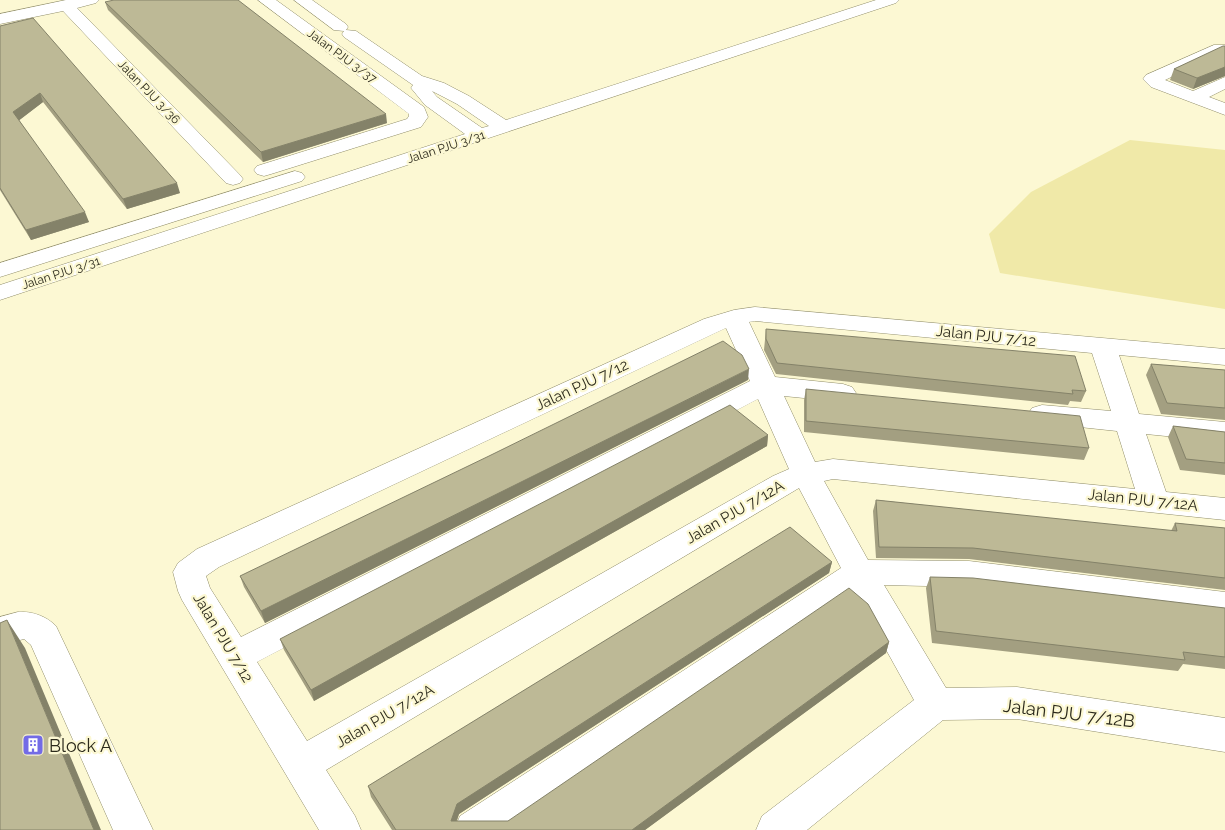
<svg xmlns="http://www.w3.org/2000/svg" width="1225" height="830" font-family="Raleway,sans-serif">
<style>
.green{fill:#f0e9a8}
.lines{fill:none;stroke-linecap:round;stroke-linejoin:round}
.minor-casing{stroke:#918e6b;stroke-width:1}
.minor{fill:#fff;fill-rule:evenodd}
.wall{fill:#a39f81}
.shaded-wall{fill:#848269}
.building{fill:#bdb996;stroke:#848269}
.labels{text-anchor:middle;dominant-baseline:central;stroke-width:4.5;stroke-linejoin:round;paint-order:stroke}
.far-street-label{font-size:12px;fill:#2c2a1c;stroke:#fcf8d3}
.street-label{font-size:15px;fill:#2c2a1c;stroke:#fcf8d3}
.near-street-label{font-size:18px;fill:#2c2a1c;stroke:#fcf8d3}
.near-poi-label{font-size:18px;fill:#2c2a1c;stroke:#fcf8d3;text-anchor:start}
</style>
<rect width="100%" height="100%" fill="#fcf8d3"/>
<!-- green -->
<path class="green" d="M1130 140 1225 150V309L1000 273 989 234 1031 192Z"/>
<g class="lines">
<!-- minor casing -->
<g class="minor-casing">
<path id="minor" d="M66 0H99L96 3 77 8 240 175 243 179 240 183 233 185 226 183 63 11 0 24V14Z
M258 0H276L424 107 428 117 421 127 271 174 264 176 257 174 254 170 257 166 407 119 409 116V114Z
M294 0H312L346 24 348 27 346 30 356 31 422 76 444 83 469 96 506 120 876 0H899L896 3 0 300V285L465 134 425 105 411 88 413 85 344 37 342 34 344 31 334 30ZM432 91 457 104 489 126 482 128 437 97Z
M1214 45H1225V55H1217L1165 80 1193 91 1225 77V89L1209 97 1225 103V115L1151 87 1143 79 1146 75Z
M295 171 302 173 305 177 302 181 0 277V263Z
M755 307 1225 349V365L1119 355 1139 414 1225 422V442L1146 434 1166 492 1225 498V520L833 479 824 481 868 560 969 561 1225 592V618L969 587 884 585 946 688 1017 687 1225 718V752L1017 719 943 720 807 830H756L762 816 914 700 854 592 508 830H454L460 816 841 568 799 488 326 770 355 816 361 830H319L182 600 178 591 173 572 178 563 197 549 704 319 734 310ZM755 321 1092 353 1111 411 1042 405 1032 408 1028 414 1032 420 1042 423 1117 431 1135 489 833 459 815 462 784 396 843 402 852 399 856 393 852 387 843 384 775 377 749 322ZM726 328 750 381 241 637 210 588 206 576 219 567ZM758 399 789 469 773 476 307 741 257 662Z
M18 612C32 611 46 616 56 626L153 830H113L31 645 24 639 0 645V617Z"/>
</g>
<!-- minor -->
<use href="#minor" class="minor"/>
</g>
<!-- wall -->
<path class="wall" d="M105 2 387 123 263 162 108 10Z
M0 26 180 193 127 209 43 102 19 120 89 222 31 240 0 190Z
M1225 46V76L1193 89 1170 80 1174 69Z
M766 329 1086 391 1081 402 1070 401 1068 405 776 374 764 350Z
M1151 364 1225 370V420L1161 414 1146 375Z
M748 380 265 623 244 587 240 576Z
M806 389 1089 448 1084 460 804 432V400Z
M1173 426 1225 432V475L1180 470 1168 437Z
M768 435 767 446 314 701 284 650 280 639Z
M876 500 1171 531 1175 523 1225 528V590L969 559 876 558 873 511Z
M832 562 829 573 459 814 457 821H508L889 642 886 653 645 830H392L371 797 368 786Z
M930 577 1225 608V669L1183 664 1178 671 932 643 926 588Z"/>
<!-- shaded-wall -->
<path class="shaded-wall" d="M1225 67V76L1193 89 1197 78Z
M40 93 43 102 17 122 13 112Z
M386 114 387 123 263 162 261 152Z
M177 183 180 193 127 209 123 199Z
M85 212 89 222 31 240 26 230Z
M749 369 748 380 265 623 261 611Z
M768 435 767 446 314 701 311 690Z
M832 562 829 573 459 814 453 830 451 821 457 804Z
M7 620 25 648 101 830H94Z
M889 642 886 653 645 830H632Z"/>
<!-- building -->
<path class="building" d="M114 0H238L386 114 261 152 105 2Z
M33 18 177 183 123 199 40 93 13 112 85 212 26 230 0 188V26Z
M1223 46H1225V67L1197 78 1174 69Z
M766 329 1075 356 1086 391 1072 390 1073 394 777 363 766 339Z
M723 341 742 355 749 369 261 611 240 576 489 456Z
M1151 364 1225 370V408L1167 403Z
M806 389 1080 416 1089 448 806 421Z
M730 405 768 435 311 690 280 639Z
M1173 426 1225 432V463L1186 459Z
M876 500 1177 531 1175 523 1225 528V578L973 548 879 547Z
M790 527 832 562 457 804 451 821H508L849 588 868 604 889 642 632 830H396L368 786Z
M930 577 973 578 1225 608V657L1183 652 1185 660 936 631Z
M7 620 94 830H0V623Z"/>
<!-- icons -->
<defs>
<g id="building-square" transform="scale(1.125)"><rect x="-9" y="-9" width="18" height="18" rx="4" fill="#736be6" stroke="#fcf8d3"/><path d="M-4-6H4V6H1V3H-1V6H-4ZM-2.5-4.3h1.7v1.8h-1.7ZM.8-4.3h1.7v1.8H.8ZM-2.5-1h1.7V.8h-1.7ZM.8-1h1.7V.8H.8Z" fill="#fff"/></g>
</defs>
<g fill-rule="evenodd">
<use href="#building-square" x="33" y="745"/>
</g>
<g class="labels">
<!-- far-street labels -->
<g class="far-street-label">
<text transform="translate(342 56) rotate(36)">Jalan PJU 3/37</text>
<text transform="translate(149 92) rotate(46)">Jalan PJU 3/36</text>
<text transform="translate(446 147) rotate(-18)">Jalan PJU 3/31</text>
<text transform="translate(61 273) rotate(-18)">Jalan PJU 3/31</text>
</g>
<!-- street labels -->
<g class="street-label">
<text transform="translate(986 336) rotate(6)">Jalan PJU 7/12</text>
<text transform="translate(582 385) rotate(-25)">Jalan PJU 7/12</text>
<text transform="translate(1143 500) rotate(6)">Jalan PJU 7/12A</text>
<text transform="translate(735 512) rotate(-30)">Jalan PJU 7/12A</text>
<text transform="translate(223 638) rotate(59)">Jalan PJU 7/12</text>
<text transform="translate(385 716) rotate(-30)">Jalan PJU 7/12A</text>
</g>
<!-- near-street labels -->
<g class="near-street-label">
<text transform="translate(1069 713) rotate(7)">Jalan PJU 7/12B</text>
</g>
<!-- near-poi labels -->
<g class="near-poi-label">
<text x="49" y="745">Block A</text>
</g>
</g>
</svg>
